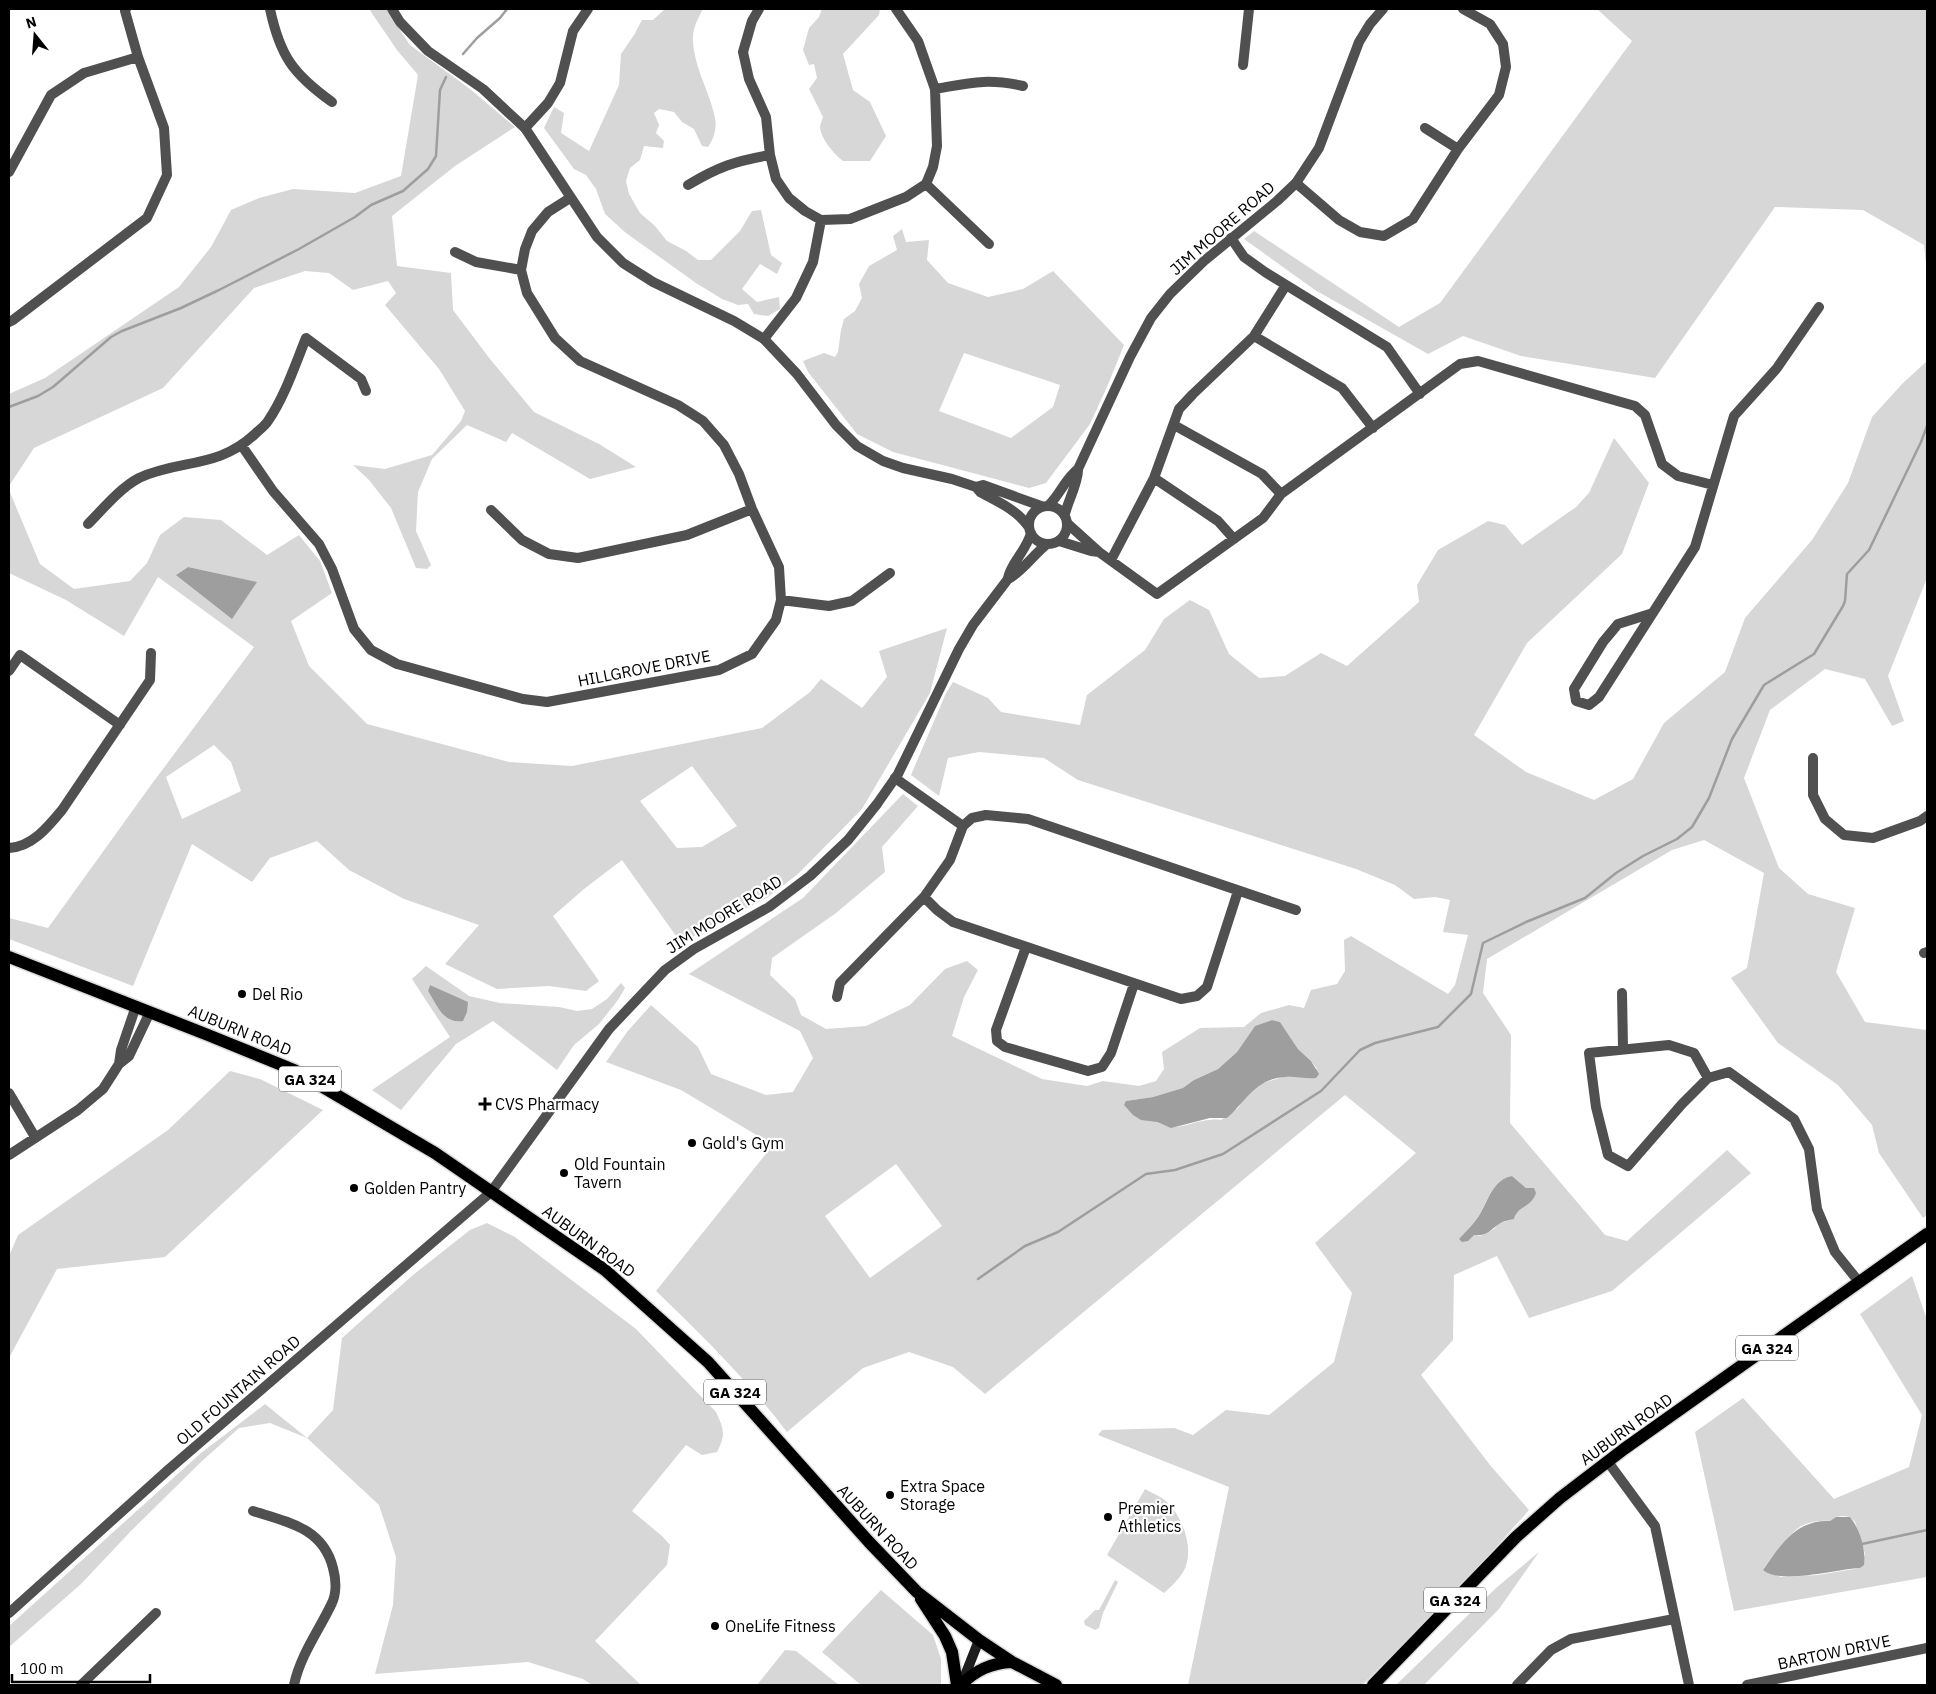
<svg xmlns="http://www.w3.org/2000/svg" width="1936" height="1694" font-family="'IBM Plex Sans',sans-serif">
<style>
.green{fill:#d7d7d7;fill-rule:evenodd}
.water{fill:#9e9e9e}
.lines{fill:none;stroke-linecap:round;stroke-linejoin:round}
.stream{stroke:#9e9e9e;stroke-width:2.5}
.primary-casing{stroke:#dbdbdb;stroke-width:15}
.minor{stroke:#505050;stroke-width:10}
.tertiary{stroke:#505050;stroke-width:10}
.secondary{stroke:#1d1d1d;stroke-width:10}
.primary{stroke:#000;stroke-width:12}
.poi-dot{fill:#000;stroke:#fff;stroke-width:2}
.labels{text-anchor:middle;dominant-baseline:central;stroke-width:4.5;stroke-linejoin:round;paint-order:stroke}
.shield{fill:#fff;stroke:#4c4c4c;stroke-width:1}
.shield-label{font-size:15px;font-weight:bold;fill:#000}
.street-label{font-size:16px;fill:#000;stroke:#fff}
.poi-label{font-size:16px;fill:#000;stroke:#fff;text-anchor:start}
</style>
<rect width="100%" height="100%" fill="#fff"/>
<!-- green -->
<path class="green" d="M369 9H386L410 45 470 89 515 127 455 166 392 216 397 266 451 273 453 310 490 359 534 412 599 444 636 467 590 479 512 433 506 442 467 425 432 459 418 492 416 531 431 565 427 569 416 568 391 508 369 480 353 465 385 469 432 455 461 421 465 411 439 369 385 305 396 293 388 281 353 290 329 273 305 271 254 288 163 388 34 448 9 486V394L45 378 179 287 211 247 231 210 259 198 293 189 355 193 401 176 418 75 397 50Z
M665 9H703C697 20 692 30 693 42 695 70 710 92 715 118 717 128 714 139 708 147L702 146 694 129 682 122 674 112 659 109 654 113 659 125 656 133 664 141 663 148 644 146 640 160 630 168 626 181 629 194 640 213 655 226 667 241 686 251 698 260H711L740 231 752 211 761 210 771 255 782 263 777 274 760 264 742 289 757 302 779 297 780 309 768 316 754 314 748 304 738 305 722 299 696 283 626 233 605 214 596 189 586 175 574 169 544 128 554 107 564 113 561 133 589 151 619 85 621 54 634 35 642 20H653Z
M822 9H880L879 15 843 54 853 90 870 102 886 136 870 161H843C834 154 820 138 820 126 821 123 822 120 823 117L809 89 817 78 814 64 809 65 803 50 809 28 819 17Z
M1597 9H1927V273L1924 245 1863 210 1775 207 1655 378 1521 356 1463 336 1428 354 1315 290 1244 239 1254 231 1399 327 1440 303 1632 41Z
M902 229 906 242 929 240 927 260 948 283 988 297 1023 289 1053 271 1124 345 1107 387 1090 424 1046 483 1029 488 893 452 857 434 808 372 803 361 824 353 835 357 838 352 841 330 844 319 855 311 862 298 859 284 869 266 897 250 893 236ZM964 353 1060 385 1053 407 1011 438 939 411Z
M1927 361V578L1888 676 1904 721 1892 726 1865 679 1825 669 1770 710 1744 778 1779 868 1808 894 1855 908 1836 972 1865 1022 1927 1030V1215L1923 1218 1879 1153 1872 1125 1838 1085 1778 1043 1731 978 1747 968 1764 873 1704 840 1672 850 1487 959 1483 993 1511 1035 1510 1123 1605 1235 1627 1241 1727 1150 1751 1173 1612 1291 1529 1318 1497 1256 1454 1275 1453 1340 1421 1375 1490 1465 1529 1510 1457 1591 1362 1685H1188L1229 1487 1098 1435 1102 1430 1174 1428 1193 1435 1226 1410 1269 1415 1334 1362 1352 1293 1315 1243 1416 1153 1345 1095 985 1394 953 1367 909 1352 863 1368 787 1432C748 1381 702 1335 656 1291L773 1145 681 1090 606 1062 627 1032 651 1005 698 1047 711 1074 766 1095 793 1092 813 1058 800 1031 689 974 803 898 903 794 918 806 882 847 885 872 836 913 772 958 770 975 795 999 801 1015 826 1029 866 1026 910 1005 945 969 967 961 978 970 964 997 952 1036 1042 1079 1087 1086 1103 1081 1139 1086 1156 1081 1164 1069 1162 1052 1200 1028 1244 1027 1261 1013 1289 1005 1304 1008 1311 990 1337 984 1345 971 1344 940 1351 936 1448 994 1455 985 1468 935 1443 932 1450 900 1435 897 1414 899 1395 885 1356 869 1078 780 1044 758 979 752 948 758 939 796 911 775 946 693 953 682 988 698 1001 712 1080 725 1087 695 1145 650 1164 619 1190 600 1209 610 1229 654 1259 678 1285 676 1321 653 1347 666 1419 602 1417 585 1438 550 1488 521 1505 525 1522 545 1576 507 1589 493 1614 438 1649 483 1622 554 1527 643 1474 735 1526 772 1594 800 1633 779 1664 723 1725 672 1745 618 1812 540 1848 483 1872 417 1903 383ZM1272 1020 1280 1022 1298 1049 1311 1061 1317 1069 1293 1077 1286 1076 1260 1084 1249 1092 1238 1108 1221 1120C1207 1118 1196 1123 1182 1126 1161 1131 1142 1112 1126 1101L1153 1097 1184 1088 1194 1080 1218 1069 1237 1052 1255 1026ZM896 1164 942 1226 870 1278 825 1216ZM1512 1176 1526 1188 1523 1207 1516 1213 1514 1219 1499 1223 1494 1229 1480 1236 1474 1235 1459 1239C1466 1231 1475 1223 1480 1214 1488 1200 1493 1179 1512 1176Z
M9 490 40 564 74 589 130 581 147 563 160 535 184 517 221 520 267 555 299 535 320 561 332 593 291 621 309 666 367 724 509 762 572 766 762 728 810 692 821 679 862 708 887 677 879 651 947 628 930 693 862 809 798 874 768 897 681 943 622 860 584 889 553 916 599 981 586 991 549 986 497 989 445 964 479 925 404 899 349 870 317 841 270 858 252 882 192 844 133 986 9 939V918L48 928 151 785 254 647 158 577 124 636 66 600 9 573ZM188 567 256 582 176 575ZM214 745 231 762 241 791 182 819 166 777ZM692 766 737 826 702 847 677 848 640 801Z
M426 966 469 996 500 1003 559 1007 577 1011 592 1009 607 999 621 983 625 988 618 1000 599 1024 574 1045 557 1070 493 1021 456 1044 401 1110 372 1090 450 1037 412 979ZM430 985 467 1002 438 1008 428 991Z
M230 1071 260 1079 323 1110 165 1257 57 1269 9 1358V1256L18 1235 168 1130Z
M487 1223 515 1237 636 1329 716 1412C724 1429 726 1435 717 1452L702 1455 686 1445 632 1511 662 1536 670 1545 667 1565 595 1641 641 1685H592L583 1679 528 1662 375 1674 393 1605 396 1557 379 1505 307 1438 270 1423 239 1428 201 1462 131 1531 81 1584 9 1647V1626L201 1453 265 1404 307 1438 333 1410 342 1338 413 1275 470 1230Z
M1912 1276 1927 1320V1577L1734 1611 1695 1432 1743 1398 1834 1499 1909 1467 1922 1415 1860 1314ZM1843 1516 1850 1517 1855 1522 1865 1554 1860 1568 1818 1575 1781 1577 1763 1570C1770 1558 1791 1531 1803 1525 1812 1521 1821 1520 1830 1521L1836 1517Z
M1145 1489C1150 1492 1157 1495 1162 1498 1180 1511 1192 1541 1187 1562 1185 1574 1173 1585 1164 1593L1107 1555Z
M1539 1552 1499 1609 1424 1685H1396L1496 1588Z
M1115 1580 1118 1582 1103 1613 1099 1628 1095 1630 1085 1625 1084 1621 1095 1610H1099Z
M881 1590 933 1635 941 1659V1685H861L822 1652Z
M785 1650 796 1651 839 1685H757Z"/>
<!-- water -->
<path class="water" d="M188 567 257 582 232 619 176 575Z
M430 985 468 1002 467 1012 463 1021C443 1024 437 1005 428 991Z
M1272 1020 1280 1022 1298 1049 1311 1061 1319 1074 1316 1078C1305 1079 1295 1076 1285 1077 1255 1079 1247 1100 1227 1118H1210L1171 1128 1157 1122 1141 1120 1133 1115 1124 1105 1126 1101 1153 1097 1183 1088 1194 1080 1218 1069 1237 1052 1255 1026Z
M1512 1176 1526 1188H1534L1536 1193C1531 1208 1518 1205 1514 1219 1510 1220 1503 1221 1499 1224 1490 1230 1486 1237 1474 1235L1468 1241 1462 1242 1459 1239C1466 1231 1475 1223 1480 1214 1488 1201 1493 1179 1512 1176Z
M1836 1517H1850C1860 1529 1866 1550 1864 1565L1860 1568C1837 1569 1780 1585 1763 1570 1780 1545 1797 1519 1830 1521Z"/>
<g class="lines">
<!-- stream -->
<path class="stream" d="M463 54 477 38 500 18 507 9
M9 407 38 396 53 387 111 337 122 331 181 308 219 290 299 249 355 217 371 205 403 191 428 169 436 156 440 90 446 77
M978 1279 1025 1246 1058 1232 1146 1174 1175 1170 1223 1154 1321 1091 1360 1050 1375 1043 1438 1027 1471 994 1483 943 1526 922 1585 898 1616 873 1643 856 1677 839 1692 827 1709 798 1732 739 1764 685 1814 654 1843 606 1845 601 1847 574 1869 550 1921 442 1927 426
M1862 1544 1927 1530"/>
<!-- primary casing -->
<g class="primary-casing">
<path id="primary" d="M9 957 208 1035 294 1070 435 1153 605 1270 708 1362 869 1542 917 1592 979 1640 1012 1662 1056 1685
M921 1599 945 1636 952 1652 957 1685
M962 1684C976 1670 991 1663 1012 1662
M1373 1685 1516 1537 1560 1498 1624 1449 1927 1234"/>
</g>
<!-- minor -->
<path class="minor" d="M270 9C280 56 293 74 332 102
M759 9 752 21 743 52 749 79 766 117 770 155 776 179 789 198 805 211 821 220 850 219 906 197 926 184 933 167 937 146 935 89 918 41 896 9
M1243 65 1249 9
M935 89C970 83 987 78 1023 86
M525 128 548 103 560 83 573 31 588 9
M1425 128 1458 149
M9 172 51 95 84 73 138 57
M1296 183 1339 220 1360 232 1384 236 1413 219 1458 149 1499 95 1506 67 1503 44 1490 24 1463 9
M926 184 989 244
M688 185C718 167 735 161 770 155
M1231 238 1244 257 1265 272 1387 347 1420 394
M455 252 476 262 521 270
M9 322 13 320 147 218 167 175 164 128 138 57 125 11 126 9
M1254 336 1342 388 1373 428
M764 339 796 298 813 262 821 220
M1174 425 1262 474 1281 494
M242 446 273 491 319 544 332 569 354 629 371 650 397 664 523 699 547 702 719 670 752 654 776 620 781 600 779 567 752 509 739 474 724 445 703 421 678 405 580 361 555 338 527 293 521 270 525 249 532 231 548 212 570 198
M1154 478 1218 521 1234 539
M491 510 522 540 549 554 578 558 687 535 752 509
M88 524C103 509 120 488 139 478 180 459 218 469 255 434 259 430 265 426 268 421 285 396 295 365 306 338L361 379 366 391
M1068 524 1099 552 1157 594 1263 518 1281 494 1460 364 1478 361 1635 406 1645 415 1662 464 1678 476 1713 485
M1059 541 1091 551 1099 552
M1111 560 1154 478 1179 409 1193 394 1254 336 1286 285
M781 600 829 606 852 601 890 573
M1653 613 1618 624 1603 642 1574 689 1576 701 1589 705 1599 697 1695 547 1734 416 1777 368 1819 307
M9 671 20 655 120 725
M1813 758V795L1825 819 1844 835 1873 838 1920 821 1927 816
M895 778 963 826
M9 848C32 847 48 827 62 810L150 680 151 653
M924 897 937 910 953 922 1181 999 1197 996 1207 987 1238 891
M1026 947 996 1030 997 1041 1005 1047 1088 1071 1102 1067 1111 1053 1134 984
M1924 953 1927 952
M1622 993 1623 1048
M837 997 840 983 924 897 950 860 963 826 972 818 986 815 1028 819 1296 910
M119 1064 121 1050 136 1006
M1708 1078 1694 1053 1669 1045 1589 1053 1596 1107 1608 1155 1628 1166 1682 1104 1708 1078 1729 1072 1794 1119 1809 1149 1817 1209 1835 1252 1859 1282
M9 1093 35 1137
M9 1155 78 1110 103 1089 119 1064 129 1056 150 1012
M1608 1462 1655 1526 1689 1685
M253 1511C288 1522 323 1528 333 1568 336 1579 337 1594 331 1605 318 1632 300 1656 294 1685
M81 1685 156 1613
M1517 1685 1551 1650 1571 1639 1674 1619
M1747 1685 1927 1648"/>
<!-- tertiary -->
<path class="tertiary" d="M392 9 400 22 428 51 483 89 525 128 597 237 623 263 653 282 734 321 764 339 797 374 836 425 857 446 883 461 903 468 952 479 976 487 983 485 1041 506
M976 487 980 492C997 501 1017 510 1028 526
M1049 505C1060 494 1066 478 1078 469L1130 357 1151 318 1170 294 1204 261 1277 201 1296 183 1319 148 1359 42 1370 24 1383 9
M1029 525a19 19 0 1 1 38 0a19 19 0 1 1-38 0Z
M1065 514C1068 501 1079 481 1078 469
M1008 578C1011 563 1026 551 1031 533
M9 1613 168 1470 491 1192 609 1029 665 970 694 949 769 907 810 876 848 840 877 804 898 774 959 649 973 625 1008 579C1021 573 1034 554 1047 544"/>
<!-- secondary -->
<path class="secondary" d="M962 1683 979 1640"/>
<!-- primary -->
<use href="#primary" class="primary"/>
</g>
<!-- markers -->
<g class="poi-dot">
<circle cx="242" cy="994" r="5"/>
<path d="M482.5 1096.5h5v5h5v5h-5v5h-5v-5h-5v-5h5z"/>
<circle cx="692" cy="1143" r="5"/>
<circle cx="564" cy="1173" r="5"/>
<circle cx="354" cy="1188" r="5"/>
<circle cx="890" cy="1495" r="5"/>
<circle cx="1108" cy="1517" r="5"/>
<circle cx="715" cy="1626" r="5"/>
</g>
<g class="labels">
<!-- shield labels -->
<g class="shield">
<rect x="279" y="1066.5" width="62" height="25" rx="4"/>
<rect x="1736" y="1335.5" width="62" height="25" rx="4"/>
<rect x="704" y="1379.5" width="62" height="25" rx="4"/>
<rect x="1424" y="1587.5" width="62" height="25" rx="4"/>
</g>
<g class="shield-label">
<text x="310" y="1079">GA 324</text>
<text x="1767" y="1348">GA 324</text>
<text x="735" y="1392">GA 324</text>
<text x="1455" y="1600">GA 324</text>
</g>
<!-- street labels -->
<g class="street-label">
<text transform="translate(1222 228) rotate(-41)">JIM MOORE ROAD</text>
<text transform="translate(644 668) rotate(-11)">HILLGROVE DRIVE</text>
<text transform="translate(724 914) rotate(-32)">JIM MOORE ROAD</text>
<text transform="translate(240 1030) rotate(22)">AUBURN ROAD</text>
<text transform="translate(589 1241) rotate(36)">AUBURN ROAD</text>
<text transform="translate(238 1390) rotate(-41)">OLD FOUNTAIN ROAD</text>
<text transform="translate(1626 1429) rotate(-36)">AUBURN ROAD</text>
<text transform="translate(878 1527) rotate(47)">AUBURN ROAD</text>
<text transform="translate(1834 1652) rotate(-12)">BARTOW DRIVE</text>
</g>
<!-- poi labels -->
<g class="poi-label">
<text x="252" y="994">Del Rio</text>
<text x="495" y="1104">CVS Pharmacy</text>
<text x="702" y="1143">Gold's Gym</text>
<text x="574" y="1164">Old Fountain<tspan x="574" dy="18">Tavern</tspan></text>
<text x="364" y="1188">Golden Pantry</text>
<text x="900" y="1486">Extra Space<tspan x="900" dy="18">Storage</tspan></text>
<text x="1118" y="1508">Premier<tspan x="1118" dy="18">Athletics</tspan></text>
<text x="725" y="1626">OneLife Fitness</text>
</g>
</g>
<!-- border -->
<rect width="1936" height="1694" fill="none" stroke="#000000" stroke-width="20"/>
<!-- north arrow -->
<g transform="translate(35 35) rotate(343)" stroke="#ffffff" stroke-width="4" paint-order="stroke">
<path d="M0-4L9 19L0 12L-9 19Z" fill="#000000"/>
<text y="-8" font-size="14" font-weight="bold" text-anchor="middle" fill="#000000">N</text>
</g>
<!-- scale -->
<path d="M12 1674v8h138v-8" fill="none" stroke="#000000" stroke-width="2.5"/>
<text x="20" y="1674" font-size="15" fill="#000000" stroke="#ffffff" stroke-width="4" paint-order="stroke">100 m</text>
</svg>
